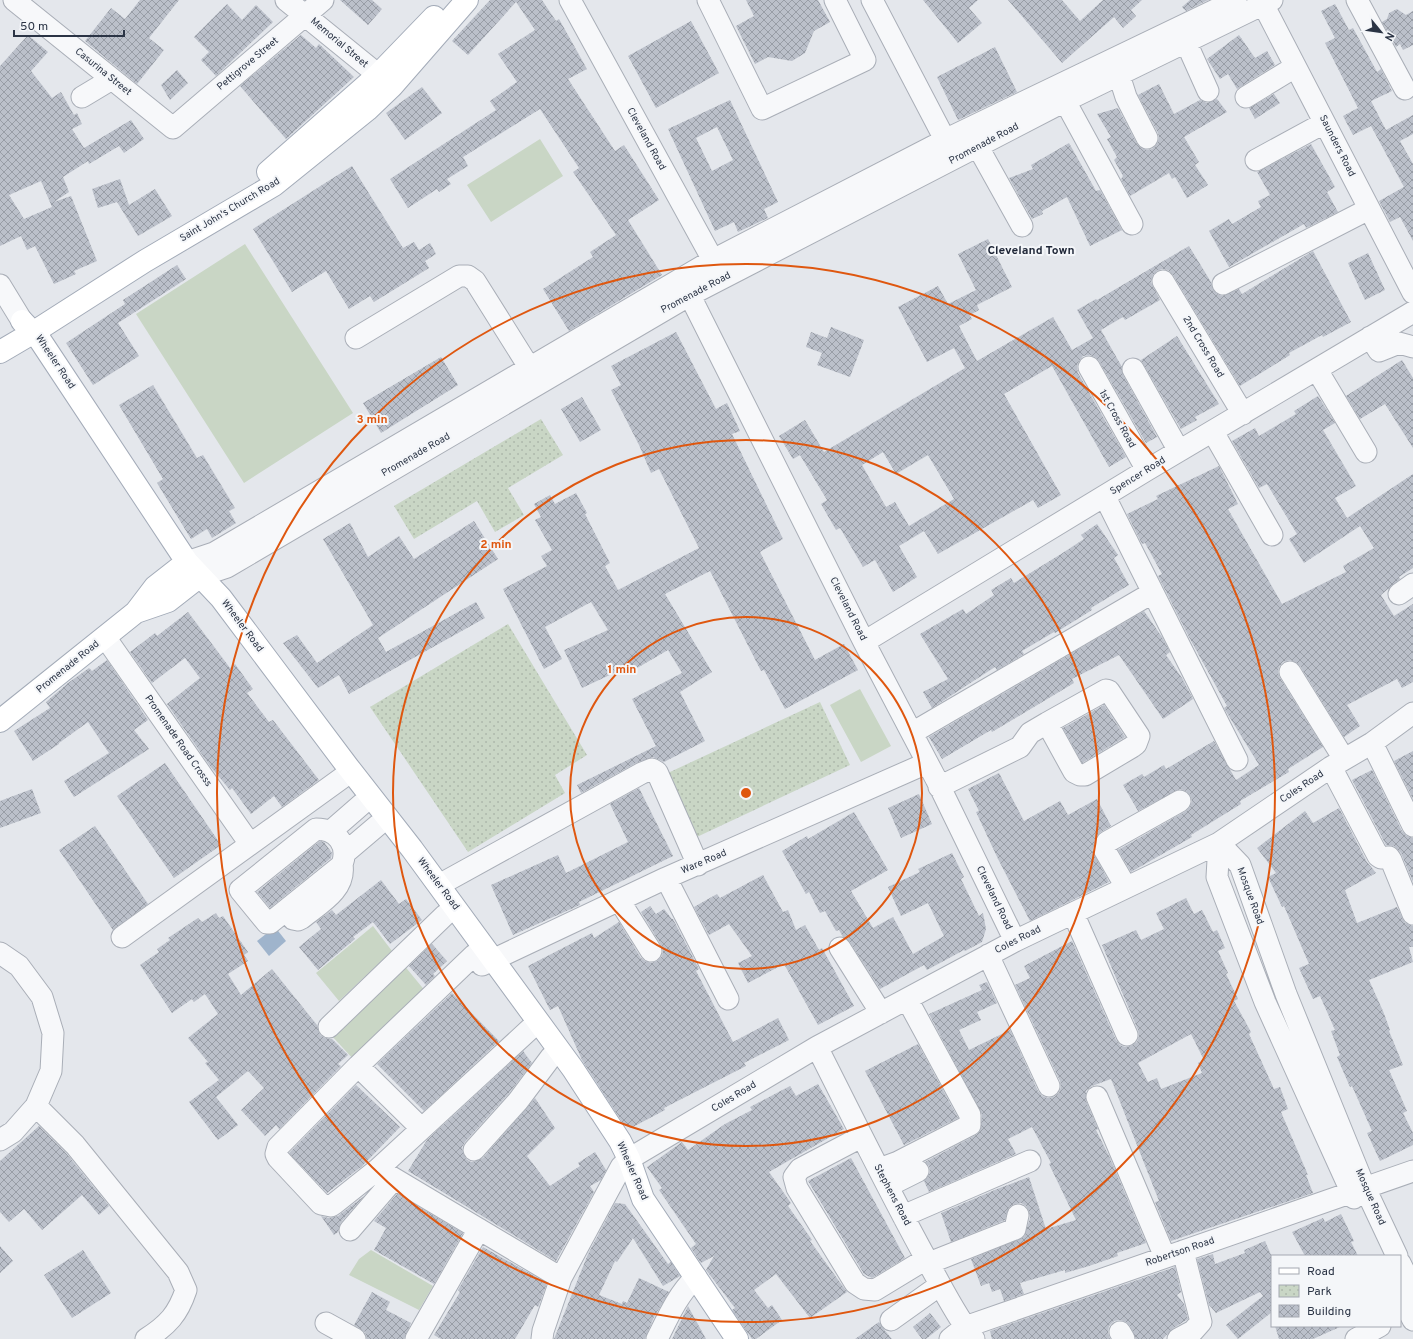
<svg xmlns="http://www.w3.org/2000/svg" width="1413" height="1339" font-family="Overpass,sans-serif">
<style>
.grass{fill:#c9d6c5}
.park{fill:url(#park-dots)}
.water{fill:#9fb4cc}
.building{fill:url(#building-cross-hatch);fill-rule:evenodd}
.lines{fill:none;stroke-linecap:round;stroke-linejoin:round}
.minor-casing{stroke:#a9aeb7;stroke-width:23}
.major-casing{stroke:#a3abb8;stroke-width:24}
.minor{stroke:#f7f8fa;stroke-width:21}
.major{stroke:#fff;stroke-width:22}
.ring{fill:none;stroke:#df570f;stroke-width:2}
.labels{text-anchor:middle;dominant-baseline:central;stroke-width:4;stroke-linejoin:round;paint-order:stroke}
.street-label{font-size:10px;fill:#2b3445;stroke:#f4f6f9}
.quarter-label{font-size:12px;font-weight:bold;fill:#1d2536;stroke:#f4f6f9}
.centre{fill:#df570f;stroke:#f4f6f9;stroke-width:2}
.ring-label{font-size:12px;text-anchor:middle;font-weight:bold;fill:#df570f;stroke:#f4f6f9;stroke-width:4;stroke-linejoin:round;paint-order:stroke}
</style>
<defs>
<pattern id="park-dots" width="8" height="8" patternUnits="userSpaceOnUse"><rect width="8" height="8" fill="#c9d6c5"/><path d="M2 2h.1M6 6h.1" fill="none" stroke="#adb8ab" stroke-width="1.8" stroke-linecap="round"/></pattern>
<pattern id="building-cross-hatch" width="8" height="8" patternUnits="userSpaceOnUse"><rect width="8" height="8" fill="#bbc0ca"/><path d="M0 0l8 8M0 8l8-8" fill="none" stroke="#989da6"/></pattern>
</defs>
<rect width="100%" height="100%" fill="#e4e7ec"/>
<!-- grass -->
<path class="grass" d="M540 139 563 176 491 222 467 185Z
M245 244 353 413 244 483 136 314Z
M860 689 891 746 861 762 830 705Z
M373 926 392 951 339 1001 316 973Z
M403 964 426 992 356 1062 330 1034Z
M371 1250 433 1286 419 1310 349 1275 359 1259Z"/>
<!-- park -->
<path class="park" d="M541 419 563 455 508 488 524 515 495 532 477 501 414 539 394 506Z
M508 624 587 755 555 775 565 793 468 852 370 707Z
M820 702 850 765 684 843 655 779Z"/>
<!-- water -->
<path class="water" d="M275 927 286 941 269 956 257 941Z"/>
<!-- building -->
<path class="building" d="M140 0H179L149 38 164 50 137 84 85 41 111 8 125 19Z
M340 0H372L382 9 368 25Z
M490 0H542L556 21 559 19 587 69 568 79 615 151 624 145 659 200 628 220 662 275 569 331 543 289 593 257 590 252 616 235 573 172 579 168 540 109 463 157 468 166 447 179 451 184 439 192 437 189 408 208 390 179 496 110 490 101 517 82 498 54 535 30 516 2 468 55 452 41Z
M746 0H818L830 22 814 31 805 53 792 61 768 57 755 64 736 26 754 16Z
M923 0H978L969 8 982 23 958 43Z
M1008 0H1062L1080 21 1103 0H1142L1131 10 1136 16 1123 28 1114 17 1062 63Z
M1190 0H1208L1186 11 1182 7Z
M227 4 242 20 256 5 273 22 216 76 201 60 209 52 194 37Z
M1335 4 1349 30 1353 28 1377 72 1381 69 1392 91 1371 101 1386 130 1413 115V134L1400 141 1413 164V241L1400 217 1390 222 1379 201 1404 187 1371 126 1353 135 1343 116 1358 108 1325 43 1335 38 1321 11Z
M1397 9 1406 15 1413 11V45L1403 50 1400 44 1396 47 1382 22 1387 19 1389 13Z
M691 21 719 73 656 108 628 56Z
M28 35 48 52 31 71 52 98 61 92 74 115 77 113 82 124 72 129 84 148 131 120 144 139 124 153 119 146 89 164 88 161 63 177 69 192 54 202 71 196 97 261 74 271 76 274 54 284 35 246 27 250 21 236 0 246V66ZM41 181 52 207 24 219 9 195Z
M301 35 316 48 319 44 354 77 286 139 240 86Z
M1239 35 1255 58 1267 51 1275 65 1237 89 1228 74 1220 79 1207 59Z
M995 47 1017 92 958 120 937 77Z
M177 70 188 83 170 100 161 85Z
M1159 84 1174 114 1200 100 1207 103 1217 99 1227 112 1184 137 1199 162 1195 165 1208 185 1187 198 1175 177 1172 179 1169 173 1130 196 1121 179 1123 176 1114 160 1117 157 1107 139 1111 137 1097 114 1118 108 1137 144 1141 148 1147 150 1152 149 1157 144 1159 138 1158 133 1138 95Z
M422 87 442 113 405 140 386 113Z
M1274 94 1280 103 1255 119 1249 108Z
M730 100 778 202 764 209 768 218 738 232 734 222 715 231 668 129ZM717 127 733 160 712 171 696 138Z
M1069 143 1096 191 1100 190 1122 230 1090 246 1067 197 1042 211 1043 214 1032 219 1009 178 1033 169 1031 165Z
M1311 144 1335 187 1327 192 1338 212 1306 228 1304 224 1229 267 1209 231 1229 219 1232 224 1261 207 1258 201 1270 195 1257 172Z
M352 166 403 248 414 242 419 250 430 243 436 254 425 261 429 268 374 302 370 296 349 309 326 271 292 292 253 229Z
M120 179 129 205 155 189 172 216 138 236 117 202 98 208 92 189Z
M988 239 1012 287 977 305 979 310 970 315 972 319 959 326 977 361 1053 317 1072 350 1093 338 1077 310 1096 299 1097 300 1189 246 1211 282 1213 290 1217 294 1222 296 1239 289 1242 294 1313 251 1351 322 1323 337 1322 335 1289 353 1290 355 1240 386 1173 275 1168 270 1162 269 1157 271 1153 275 1151 282 1160 300 1125 320 1123 317 1101 330 1122 367 1123 375 1157 437 1146 443 1099 361 1095 357 1090 355 1083 356 1079 361 1077 366 1078 373 1126 457 1109 467 1052 366 1004 394 1061 495 1038 508 1033 500 938 554 924 531 899 546 917 577 893 592 875 560 863 567 840 528 836 530 821 504 827 500 800 455 793 459 779 436 805 420 824 452 965 368 954 348 927 362 898 307 938 286 948 304 976 290 958 254ZM883 452 896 474 928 455 954 499 909 526 895 502 886 507 862 465Z
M1368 253 1385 290 1365 300 1348 263Z
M177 265 186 279 118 323 139 356 93 385 66 343 125 304 123 300Z
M831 327 864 340 850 377 817 365 822 353 806 347 811 332 827 338Z
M676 332 716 409 727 403 740 431 732 434 783 539 760 552 815 660 844 644 858 670 785 709 764 670 761 671 710 571 665 594 712 672 680 692 705 741 664 762 653 757 638 762 581 793 577 785 656 746 632 699 682 673 668 650 632 671 629 666 582 688 564 650 608 630 591 602 545 627 562 659 544 669 503 589 547 566 541 556 552 550 535 520 541 517 534 504 550 495 555 504 576 493 587 513 585 514 610 563 605 566 618 590 699 548 659 469 651 473 639 445 611 390 621 385 611 366Z
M1177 336 1219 404 1195 417 1197 420 1181 429 1141 360Z
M441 357 458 385 381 433 363 403Z
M1402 360 1413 378V448L1385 404 1360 419 1346 396Z
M153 385 197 458 203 455 235 508 229 511 236 523 212 538 207 529 191 539 157 483 163 479 119 405Z
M1318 396 1335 423 1323 430 1356 486 1335 498 1347 518 1413 474V568L1399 577 1400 579 1381 595 1394 616 1413 604V682L1402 688 1397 679 1347 705 1360 726 1344 737 1300 666 1296 662 1290 660 1283 662 1279 667 1278 672 1280 678 1323 747 1288 769 1289 772 1240 801 1241 804 1191 835 1192 837 1131 872 1118 850 1186 811 1190 807 1192 801 1190 795 1186 791 1180 789 1138 811 1123 785 1142 774 1144 777 1164 765 1166 769 1214 741 1236 780 1259 765 1227 713 1224 708 1227 706 1190 639 1158 576 1162 574 1145 543 1142 544 1127 514 1158 499 1156 496 1219 466 1238 504 1228 509 1282 604 1346 572 1343 566 1374 548 1360 526 1304 563 1289 539 1297 534 1267 484 1259 488 1232 441 1255 428 1259 436 1296 414 1294 411Z
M582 397 601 430 580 442 561 409Z
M474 521 498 559 378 638 386 652 476 602 485 618 349 694 339 675 318 688 283 643 297 635 317 663 373 625 323 539 350 523 368 557 399 536 414 559Z
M1097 524 1118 555 1114 558 1129 585 1091 608 1092 610 1055 633 1054 632 1022 651 1024 654 997 670 995 667 932 708 923 692 948 679 920 634 963 609 966 614 994 595 991 590 1011 578 1014 583 1061 554 1084 539 1081 535Z
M1144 611 1162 637 1170 652 1166 655 1182 678 1193 699 1163 719 1119 655 1072 679 1074 683 992 732 991 730 942 759 929 737Z
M188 612 230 668 235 664 253 689 247 693 269 722 273 720 319 780 282 807 274 796 251 814 232 788 230 790 210 766 167 704 200 678 185 658 152 683 130 652 155 633 157 636Z
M107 660 148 720 134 730 149 749 74 797 64 781 109 753 88 722 59 743V744L33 761 14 731 50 708 46 702 68 683 89 668 92 671Z
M1104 705 1125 737 1082 763 1063 728Z
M1413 751V799L1394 761Z
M165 763 221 845 174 878 117 796Z
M1372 770 1402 831 1407 836 1413 838V882L1401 853 1394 846 1386 845 1352 780Z
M999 773 1024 821 1060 801 1068 815 1097 799 1111 826 1101 832 1096 837 1092 850 1109 882 1030 921 998 859 976 812 979 811 968 789Z
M639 788 673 856 579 902 580 905 513 935 491 885 558 855 566 873 628 842 610 804Z
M32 789 41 813 0 828V801Z
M919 794 932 824 901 838 888 808Z
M1339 808 1367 862 1376 873 1345 890 1357 923 1397 907 1405 923 1413 926V947H1409L1413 962 1369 980 1383 1011 1390 1030 1389 1031 1403 1065 1389 1070 1407 1111 1403 1113 1413 1133V1145L1380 1161 1367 1133 1372 1131 1352 1086 1350 1087 1337 1057 1340 1055 1331 1031 1335 1030 1320 996 1313 999 1299 968 1309 964 1284 906 1282 907 1268 877 1276 873 1257 848 1305 811 1313 823Z
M854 812 888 870 851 891 873 928 893 917 913 954 944 936 928 903 901 916 888 887 920 872 918 869 952 853 964 877 961 879 979 916 983 913 986 929 982 942 965 951 964 950 927 970 924 965 880 989 850 942 843 937 839 930 836 931 825 911 820 913 809 892 806 894 782 851 807 836 808 839Z
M95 826 148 904 113 930 59 850Z
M320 841 324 842 332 853 331 858 270 908 257 892Z
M763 875 783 912 788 910 796 930 805 925 819 950 822 948 854 1006 818 1025 784 964 748 983 738 963 752 956 729 924 709 935 694 907 717 894 720 898Z
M381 880 399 904 406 899 422 920 390 944 373 922 353 937 355 939 318 970 299 947 321 929 316 922 332 910 336 915Z
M1186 898 1194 914 1202 910 1213 932 1217 930 1225 948 1218 951 1228 973 1226 974 1238 999 1234 1001 1251 1032 1249 1034 1274 1089 1280 1087 1288 1109 1281 1112 1308 1175H1306L1313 1193 1171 1241 1155 1202 1159 1201 1111 1079 1092 1086 1086 1091V1101L1098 1129 1096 1130 1110 1158 1146 1243 1117 1253 1118 1256 1089 1266 1065 1273V1270L1020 1283 1024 1294 1004 1301 1000 1289 992 1292 989 1283 981 1286 971 1259 1024 1237 1030 1218 1029 1212 1026 1206 1021 1203 1014 1204 1009 1207 1005 1220 951 1242 941 1213 997 1189 1029 1177 1046 1229 1076 1220 1049 1164 1051 1163 1032 1127 1008 1139 1016 1154 929 1192 924 1181 928 1177 930 1172 929 1166 925 1162 976 1135 980 1131 982 1115 929 1014 982 990 979 985 987 982 997 1003 977 1012 981 1020 959 1030 969 1050 1010 1030 1038 1091 1042 1096 1048 1098 1054 1097 1059 1093 1061 1087 1060 1081 1015 985 1030 978 1024 966 1072 941 1116 1040 1120 1045 1125 1047 1131 1046 1137 1042 1139 1036 1138 1030 1102 945 1136 930 1141 940 1164 929 1156 913ZM1191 1034 1204 1060 1198 1063 1202 1073 1161 1089 1157 1078 1148 1082 1138 1063Z
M650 906 656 914 664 909 672 919H673L699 969 696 971 733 1042 778 1018 789 1040 744 1063 746 1066 664 1108 665 1110 631 1128 624 1125 582 1060 558 1006 550 1010 528 966 592 933 594 938 619 922 641 958 645 961 651 963 657 961 662 956 663 951 661 945 641 912Z
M216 913 219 918 223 916 248 952 244 955 248 961 228 974 241 995 272 969 317 1025 320 1035 325 1038 332 1039 348 1055 338 1064 341 1066 339 1068 279 1129 276 1125 265 1136 241 1110 264 1088 248 1071 216 1097 238 1125 218 1140 189 1102 219 1080 205 1063 208 1062 188 1038 218 1014 205 994 194 1002 192 999 172 1013 140 965 159 952 157 949 170 940 168 938 198 918 202 922Z
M432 944 447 961 433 974 435 976 426 985 409 966Z
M452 993 499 1041 424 1111 377 1064Z
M918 1044 958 1118 904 1145 865 1071Z
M523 1051 532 1063 509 1093 465 1142 462 1147 463 1153 466 1159 471 1162 477 1161 483 1158 535 1098 555 1128 527 1156 550 1186 580 1166 578 1163 595 1152 606 1170 601 1180 590 1186 594 1192 556 1261 408 1171 427 1140Z
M818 1084 844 1129 769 1172 791 1203 788 1206 812 1240 810 1241 847 1292 810 1318 776 1274 754 1290 768 1308 772 1305 782 1320 756 1339H752L732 1310 735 1308 706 1270 714 1256 701 1263 691 1248 696 1244 659 1190 662 1188 647 1167 682 1142 688 1150 725 1124 752 1110 750 1107 790 1086 796 1096Z
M356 1085 400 1127 361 1167 327 1193 289 1153Z
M39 1126 66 1153 109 1206 99 1215 82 1195 42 1230 24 1209 9 1222 0 1212V1161Z
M851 1158 905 1258 872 1278 864 1274 808 1181Z
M397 1194 463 1233 434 1284 374 1250 386 1228 374 1221Z
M364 1196 341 1222 338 1232 334 1235 321 1216 329 1218 338 1216Z
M615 1203 625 1204 668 1264 671 1262 680 1276 663 1286 633 1238 617 1262 615 1261 599 1295 622 1304 623 1301 627 1303 639 1278 669 1292 654 1317 645 1339H554L588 1254Z
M1341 1214 1354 1241 1351 1242 1358 1256H1305L1292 1232 1323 1218 1325 1222Z
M1265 1241 1272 1257V1312L1238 1339 1226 1325 1263 1296 1260 1292 1216 1313 1209 1305 1197 1259 1213 1254 1215 1264 1245 1253 1244 1250Z
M0 1246 13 1261 0 1273Z
M483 1247 547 1283 539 1305 538 1307 535 1305 515 1339H441L434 1335 460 1292 458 1290Z
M83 1250 111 1293 72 1318 44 1275Z
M1175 1267 1181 1292 1177 1295 1184 1304 1188 1319 1172 1329 1163 1339H1136L1130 1326 1126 1322 1120 1320 1114 1321 1109 1326 1108 1332 1110 1339H992L990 1331Z
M372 1292 390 1302 386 1310 411 1323 404 1339H367L365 1332 354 1325Z
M688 1306 706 1339H672Z
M930 1313 941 1327 926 1339H922L913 1327Z
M879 1322 882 1327 892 1339H855Z
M1275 1326H1342L1313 1339H1279Z"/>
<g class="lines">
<!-- minor casing -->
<g class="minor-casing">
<path id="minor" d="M14 0 173 128 323 0
M286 0 392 86
M570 0 719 271
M708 0 762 109 865 60 835 0
M872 0 952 153
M1259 0 1263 4 1413 293
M1357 0 1405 89
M1186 42 1208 91
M1119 75 1126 97 1147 138
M82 97 112 79
M1246 97 1295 67
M1065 101 1132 224
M978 147 1022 226
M1256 160 1324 123
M1163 281 1243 414
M683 282 864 642 936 779 1015 941
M1223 284 1369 209
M0 285 22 321
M1370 337 1379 351 1399 343 1413 347
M356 338 459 276H468L475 281 529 367
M1089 367 1147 470
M1133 369 1179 451
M1317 370 1366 452
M1213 432 1272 535
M1105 497 1237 760
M187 562 214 553 713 260 953 136 1236 0
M200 576 227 567 690 295 1065 101 1272 0
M1399 594 1413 584
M105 637 250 844
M864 642 1147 470 1413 312
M1290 672 1344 759
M912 733 1152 593
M1372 743 1413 826
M1331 767 1378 856 1381 858 1389 857 1391 860 1413 914
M939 787 1020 747 1030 733 1047 723 1074 772 1080 775H1085L1132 747 1136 744 1139 736 1109 691 1106 690 1047 723
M316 829C337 829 349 845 342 865L270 923H267L240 890Z
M331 831 362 804
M1219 843 1240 865 1286 994 1365 1188 1397 1256
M1219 843 1217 877 1265 1002 1354 1198
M345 853 378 825
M666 878 728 999
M439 885 642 773 652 769 657 772 698 865
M1126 887 1104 849 1107 842 1180 801
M619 900 651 951
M1073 913 1127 1035
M293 919 298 920 302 918C319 904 346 890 342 865
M122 937 342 778
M840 948 881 1013
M0 953 19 966 42 997 53 1033 51 1071 36 1106 13 1132 0 1140
M474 955 358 1066 278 1147 276 1154 278 1158 321 1204 331 1206 334 1204 378 1169 530 1029
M988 955 1049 1086
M482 965 666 878 927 763
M329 1027 445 915
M817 1047C854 1120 890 1194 930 1266 944 1291 956 1316 974 1339
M358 1066 421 1128
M1097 1097 1165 1257
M36 1106 75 1145 178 1272 186 1290C178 1314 168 1325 146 1339
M861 1137 800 1169 794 1177 797 1188 855 1283 864 1289 875 1290 926 1259
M474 1150 518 1101 551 1057
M378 1169 561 1278
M879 1169 898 1162 970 1125V1115L907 999
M888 1186 918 1171
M903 1216 1030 1161
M350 1230 394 1179
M929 1263 1015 1229 1018 1215
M1400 1263 1413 1289
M1400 1295 1413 1320
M891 1320 940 1285
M326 1323 355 1339
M1120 1332 1124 1339
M416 1339 479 1229
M542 1339 543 1331 561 1278 621 1167 629 1159 817 1047 1015 941 1219 843 1331 767 1372 743 1413 713
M657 1339C668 1317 678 1294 696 1277
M950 1339 965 1327 1413 1171
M1178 1339 1193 1331 1201 1322 1183 1251
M1356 1339 1380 1326"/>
</g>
<!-- major casing -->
<g class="major-casing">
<path id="major" d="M268 172 378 75 434 17
M22 321 40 340 187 562 221 598 348 767 412 849 573 1069 620 1141 629 1159 643 1199 737 1339
M0 352 34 332 145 261 274 185 367 110 392 86 467 0
M136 612 168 601 200 576
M0 721 136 612 155 587 187 562"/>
</g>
<!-- minor -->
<use href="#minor" class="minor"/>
<!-- major -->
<use href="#major" class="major"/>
</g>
<!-- distance rings -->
<g class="ring">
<circle cx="746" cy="793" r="176"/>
<circle cx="746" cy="793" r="353"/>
<circle cx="746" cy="793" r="529"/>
</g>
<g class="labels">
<!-- street labels -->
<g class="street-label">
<text transform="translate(339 43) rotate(40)">Memorial Street</text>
<text transform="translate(248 64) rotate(-40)">Pettigrove Street</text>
<text transform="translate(103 72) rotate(39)">Casurina Street</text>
<text transform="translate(646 139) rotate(61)">Cleveland Road</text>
<text transform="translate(984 144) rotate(-28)">Promenade Road</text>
<text transform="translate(1337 146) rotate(63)">Saunders Road</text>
<text transform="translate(230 210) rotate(-31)">Saint John's Church Road</text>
<text transform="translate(696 293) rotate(-28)">Promenade Road</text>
<text transform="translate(1203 347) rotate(59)">2nd Cross Road</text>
<text transform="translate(55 362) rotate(56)">Wheeler Road</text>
<text transform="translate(1117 419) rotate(61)">1st Cross Road</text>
<text transform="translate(416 455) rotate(-30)">Promenade Road</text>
<text transform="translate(1138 476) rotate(-32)">Spencer Road</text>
<text transform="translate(848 609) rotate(63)">Cleveland Road</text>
<text transform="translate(242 626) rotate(53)">Wheeler Road</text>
<text transform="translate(68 667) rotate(-39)">Promenade Road</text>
<text transform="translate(178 741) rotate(55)">Promenade Road Crosss</text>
<text transform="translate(1302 787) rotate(-34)">Coles Road</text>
<text transform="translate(704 862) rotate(-23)">Ware Road</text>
<text transform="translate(438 884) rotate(53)">Wheeler Road</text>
<text transform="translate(1250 896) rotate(70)">Mosque Road</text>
<text transform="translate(994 898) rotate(64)">Cleveland Road</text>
<text transform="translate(1018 940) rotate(-27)">Coles Road</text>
<text transform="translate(734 1097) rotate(-31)">Coles Road</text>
<text transform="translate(632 1171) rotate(66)">Wheeler Road</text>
<text transform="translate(892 1195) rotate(62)">Stephens Road</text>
<text transform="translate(1370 1197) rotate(66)">Mosque Road</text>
<text transform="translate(1180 1252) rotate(-19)">Robertson Road</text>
</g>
<!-- quarter labels -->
<g class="quarter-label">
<text x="1031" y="251">Cleveland Town</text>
</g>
</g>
<circle cx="746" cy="793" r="6" class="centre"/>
<g class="ring-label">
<text x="372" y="423">3 min</text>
<text x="496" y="548">2 min</text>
<text x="622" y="673">1 min</text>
</g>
<!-- legend -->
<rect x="1271" y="1255" width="130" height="72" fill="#f4f6f9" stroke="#a4a8b1"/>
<rect x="1279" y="1268" width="20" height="6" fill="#ffffff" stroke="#a4a8b1"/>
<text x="1307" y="1275" font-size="12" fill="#2b3445">Road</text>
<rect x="1279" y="1285" width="20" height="12" fill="url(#park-dots)" stroke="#a4a8b1"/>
<text x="1307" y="1295" font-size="12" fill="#2b3445">Park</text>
<rect x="1279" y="1305" width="20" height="12" fill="url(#building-cross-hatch)" stroke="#a4a8b1"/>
<text x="1307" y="1315" font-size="12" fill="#2b3445">Building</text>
<!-- north arrow -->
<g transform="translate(1381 32) rotate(119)" stroke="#f4f6f9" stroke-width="3" paint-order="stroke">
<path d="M0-3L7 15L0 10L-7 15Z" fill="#2b3445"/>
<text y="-6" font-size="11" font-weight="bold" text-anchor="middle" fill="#2b3445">N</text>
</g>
<!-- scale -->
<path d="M14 30v6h110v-6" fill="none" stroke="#2b3445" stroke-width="2"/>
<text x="20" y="30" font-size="12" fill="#2b3445" stroke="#f4f6f9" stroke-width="3" paint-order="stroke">50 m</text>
</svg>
